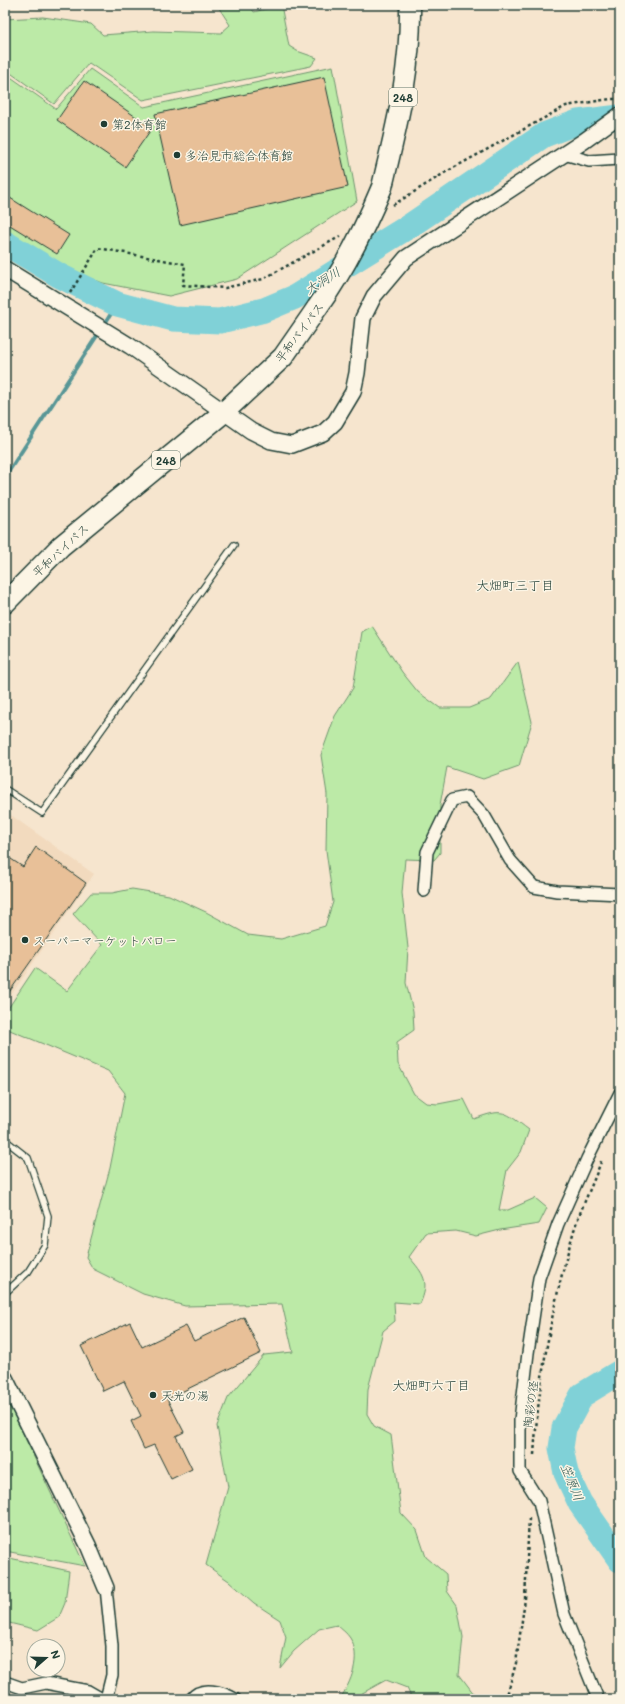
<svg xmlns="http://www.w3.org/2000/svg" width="625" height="1704" font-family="Mali,'Klee One',sans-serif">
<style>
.built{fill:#f2dabe}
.green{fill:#bceaa7;stroke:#6e946e}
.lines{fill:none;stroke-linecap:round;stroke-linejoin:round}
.stream{stroke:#599696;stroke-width:4}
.river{stroke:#80d1d7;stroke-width:25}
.building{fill:#e8c098;stroke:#1f3d34}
.lane-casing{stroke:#1f3d34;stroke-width:8}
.street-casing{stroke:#1f3d34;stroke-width:14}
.secondary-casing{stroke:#1f3d34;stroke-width:18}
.highway-casing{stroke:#1f3d34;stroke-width:23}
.path{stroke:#1f3d34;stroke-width:2.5;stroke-dasharray:3 3;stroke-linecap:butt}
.lane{stroke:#fcf5e5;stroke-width:5.5}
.street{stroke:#fcf5e5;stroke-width:11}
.secondary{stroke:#fcf5e5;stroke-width:15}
.highway{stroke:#fcf5e5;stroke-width:20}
.highway-bridge-casing{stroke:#1f3d34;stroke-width:23;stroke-linecap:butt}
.highway-bridge{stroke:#fcf5e5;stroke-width:20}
.poi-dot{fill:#1f3d34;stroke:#fcf5e5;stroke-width:1.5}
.labels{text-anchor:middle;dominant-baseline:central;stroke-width:3;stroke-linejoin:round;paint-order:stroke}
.shield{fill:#fcf5e5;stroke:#617469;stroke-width:1}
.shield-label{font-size:11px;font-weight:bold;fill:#1f3d34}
.poi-label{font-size:12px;fill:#1f3d34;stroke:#fcf5e5;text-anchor:start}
.street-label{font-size:12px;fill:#1f3d34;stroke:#fcf5e5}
.water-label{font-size:13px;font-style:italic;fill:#325b55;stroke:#fcf5e5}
.neighbourhood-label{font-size:13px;fill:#1f3d34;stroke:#fcf5e5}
</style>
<rect width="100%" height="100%" fill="#f6e5ce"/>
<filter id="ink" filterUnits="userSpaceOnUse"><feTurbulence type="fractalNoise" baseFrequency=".025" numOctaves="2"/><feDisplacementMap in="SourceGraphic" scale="8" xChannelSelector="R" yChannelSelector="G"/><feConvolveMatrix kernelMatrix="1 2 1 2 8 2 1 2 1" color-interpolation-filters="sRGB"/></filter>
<g filter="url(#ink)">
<!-- built -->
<path class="built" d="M5 811 94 874 5 1004Z"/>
<!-- green -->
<path class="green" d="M217 5H249L254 12 281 5 289 46 297 51 317 58 311 66 143 100 89 63 54 104 5 69V19L43 17 91 24 103 35 153 31 221 33 230 25Z
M333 66 357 201 237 279 169 296 103 283 53 264 5 236V73L56 109 90 69 144 107Z
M372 626 402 672 418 692 440 708H469L491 699 518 662 532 722 519 766 483 779 447 767 440 805V853L434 860 405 859 402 893 408 948 406 983 413 1011 414 1030 397 1042 398 1064 414 1094 426 1103 438 1104 464 1099 474 1119C504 1108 504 1111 529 1130L521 1152 507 1170 499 1210H508L535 1198 547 1208 539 1224 500 1230 476 1236 456 1231 426 1233 409 1257C424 1274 430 1282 420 1304L394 1302 395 1321 383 1331 368 1389 367 1414 374 1426 391 1435 401 1513 417 1530 426 1557 446 1574 447 1591 457 1605 463 1637 459 1674 474 1694 485 1699H405L411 1697 407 1688 386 1680 357 1696 340 1699C351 1682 362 1657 350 1638 347 1633 341 1629 337 1625L319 1629 294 1651 280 1668 286 1637 280 1620 254 1603 229 1581 206 1565 228 1487 217 1426 228 1398 264 1355 293 1352 282 1304 185 1306 143 1294 93 1269 86 1257 110 1168 125 1093 108 1071 5 1028V1013L35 968 67 991 102 945 73 914 91 893H112L132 889 169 895 206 912 248 935 281 939 325 926 333 902 326 850 327 794 321 755 335 716 353 688 362 632Z
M5 1395 85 1566 5 1551Z
M5 1557 69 1571 65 1603 59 1617 38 1630 5 1622Z"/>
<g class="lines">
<!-- stream -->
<path class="stream" d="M104 325 117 304
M5 477 100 331"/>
<!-- river -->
<path class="river" d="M5 243 60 276 117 304 173 319 220 321 264 310 295 297 411 225 544 135 578 122 620 117
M620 1372 582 1395 564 1428 561 1448 566 1473 580 1503 620 1560"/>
</g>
<!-- building -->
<path class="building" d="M324 77 348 187 180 225 155 114Z
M84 81 152 128 125 167 57 120Z
M10 198 69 235 57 254 5 222V206Z
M36 847 86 883 5 998V855L23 867Z
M244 1317 261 1353 167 1399 184 1432 176 1436 192 1469 171 1479 154 1445 144 1449 131 1421 141 1416 124 1381 103 1391 81 1346 130 1322 142 1347 186 1326 194 1341Z"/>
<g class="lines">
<!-- lane casing -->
<g class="lane-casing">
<path id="lane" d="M5 789 42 813 234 545
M5 1140 28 1158 48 1216 45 1245 28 1272 5 1293"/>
</g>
<!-- street casing -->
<g class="street-casing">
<path id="street" d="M564 154 589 161 620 159
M424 891 427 852 452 800 467 797 484 815 510 860 534 887 557 891 620 894
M106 1588 112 1646V1675L106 1699
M5 1682 22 1688 46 1683 88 1691 102 1699
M191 1699C201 1685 223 1692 235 1699
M598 1699 564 1614 539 1501 520 1471V1420L528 1353 539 1278 558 1224 587 1159 620 1093"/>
</g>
<!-- secondary casing -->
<g class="secondary-casing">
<path id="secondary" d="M5 269 130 346 251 431 271 441 292 445 323 433 335 422 353 392 357 373 363 318 374 296 406 258 584 141 620 115
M5 1378 88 1545 106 1588"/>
</g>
<!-- highway casing -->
<g class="highway-casing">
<path id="highway" d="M382 187C397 124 411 71 410 5
M5 603 61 546 223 413 283 357 317 308"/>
</g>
<!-- path -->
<path class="path" d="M393 205 446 172 566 106 610 99H620
M70 293 98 248 185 264 183 285 225 288 263 279 341 236
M534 1455C539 1377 553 1299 576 1224 584 1202 594 1181 602 1159
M506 1699 516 1663 525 1599 529 1518"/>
<!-- lane -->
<use href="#lane" class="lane"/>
<!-- street -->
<use href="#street" class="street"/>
<!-- secondary -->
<use href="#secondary" class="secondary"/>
<!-- highway -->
<use href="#highway" class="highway"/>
<!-- highway-bridge casing -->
<g class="highway-bridge-casing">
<path id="highway-bridge" d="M317 308C344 270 364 230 382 187"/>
</g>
<!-- highway-bridge -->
<use href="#highway-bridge" class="highway-bridge"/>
</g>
</g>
<!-- markers -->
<g class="poi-dot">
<circle cx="104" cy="124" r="4"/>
<circle cx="177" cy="155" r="4"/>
<circle cx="25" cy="940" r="4"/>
<circle cx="153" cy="1395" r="4"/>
</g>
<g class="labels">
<!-- shield labels -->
<g class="shield">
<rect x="389" y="88" width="28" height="18" rx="3"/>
<rect x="152" y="451" width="28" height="18" rx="3"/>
</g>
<g class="shield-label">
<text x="403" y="97">248</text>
<text x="166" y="460">248</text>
</g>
<!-- poi labels -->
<g class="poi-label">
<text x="112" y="124">第2体育館</text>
<text x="185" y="155">多治見市総合体育館</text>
<text x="33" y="940">スーパーマーケットバロー</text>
<text x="161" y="1395">天光の湯</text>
</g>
<!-- street labels -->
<g class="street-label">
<text transform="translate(299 332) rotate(-53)">平和バイパス</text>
<text transform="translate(60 550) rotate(-43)">平和バイパス</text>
<text transform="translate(530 1404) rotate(-83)">陶彩の径</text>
</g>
<!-- water labels -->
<g class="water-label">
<text transform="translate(322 280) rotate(-32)">大洞川</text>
<text transform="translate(573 1482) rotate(68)">笠原川</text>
</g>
<!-- neighbourhood labels -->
<g class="neighbourhood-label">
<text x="515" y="584">大畑町三丁目</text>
<text x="431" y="1384">大畑町六丁目</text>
</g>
</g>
<!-- margin -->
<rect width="625" height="1704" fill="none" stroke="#fcf5e5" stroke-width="20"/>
<rect x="10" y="10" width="605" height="1684" fill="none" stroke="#1f3d34" stroke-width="1.5" filter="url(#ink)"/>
<!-- north arrow -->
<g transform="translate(46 1658) rotate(70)"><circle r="19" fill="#fcf5e5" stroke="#a4ab9e"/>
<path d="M0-3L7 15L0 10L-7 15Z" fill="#1f3d34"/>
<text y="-6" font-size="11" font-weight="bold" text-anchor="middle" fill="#1f3d34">N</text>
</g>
</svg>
